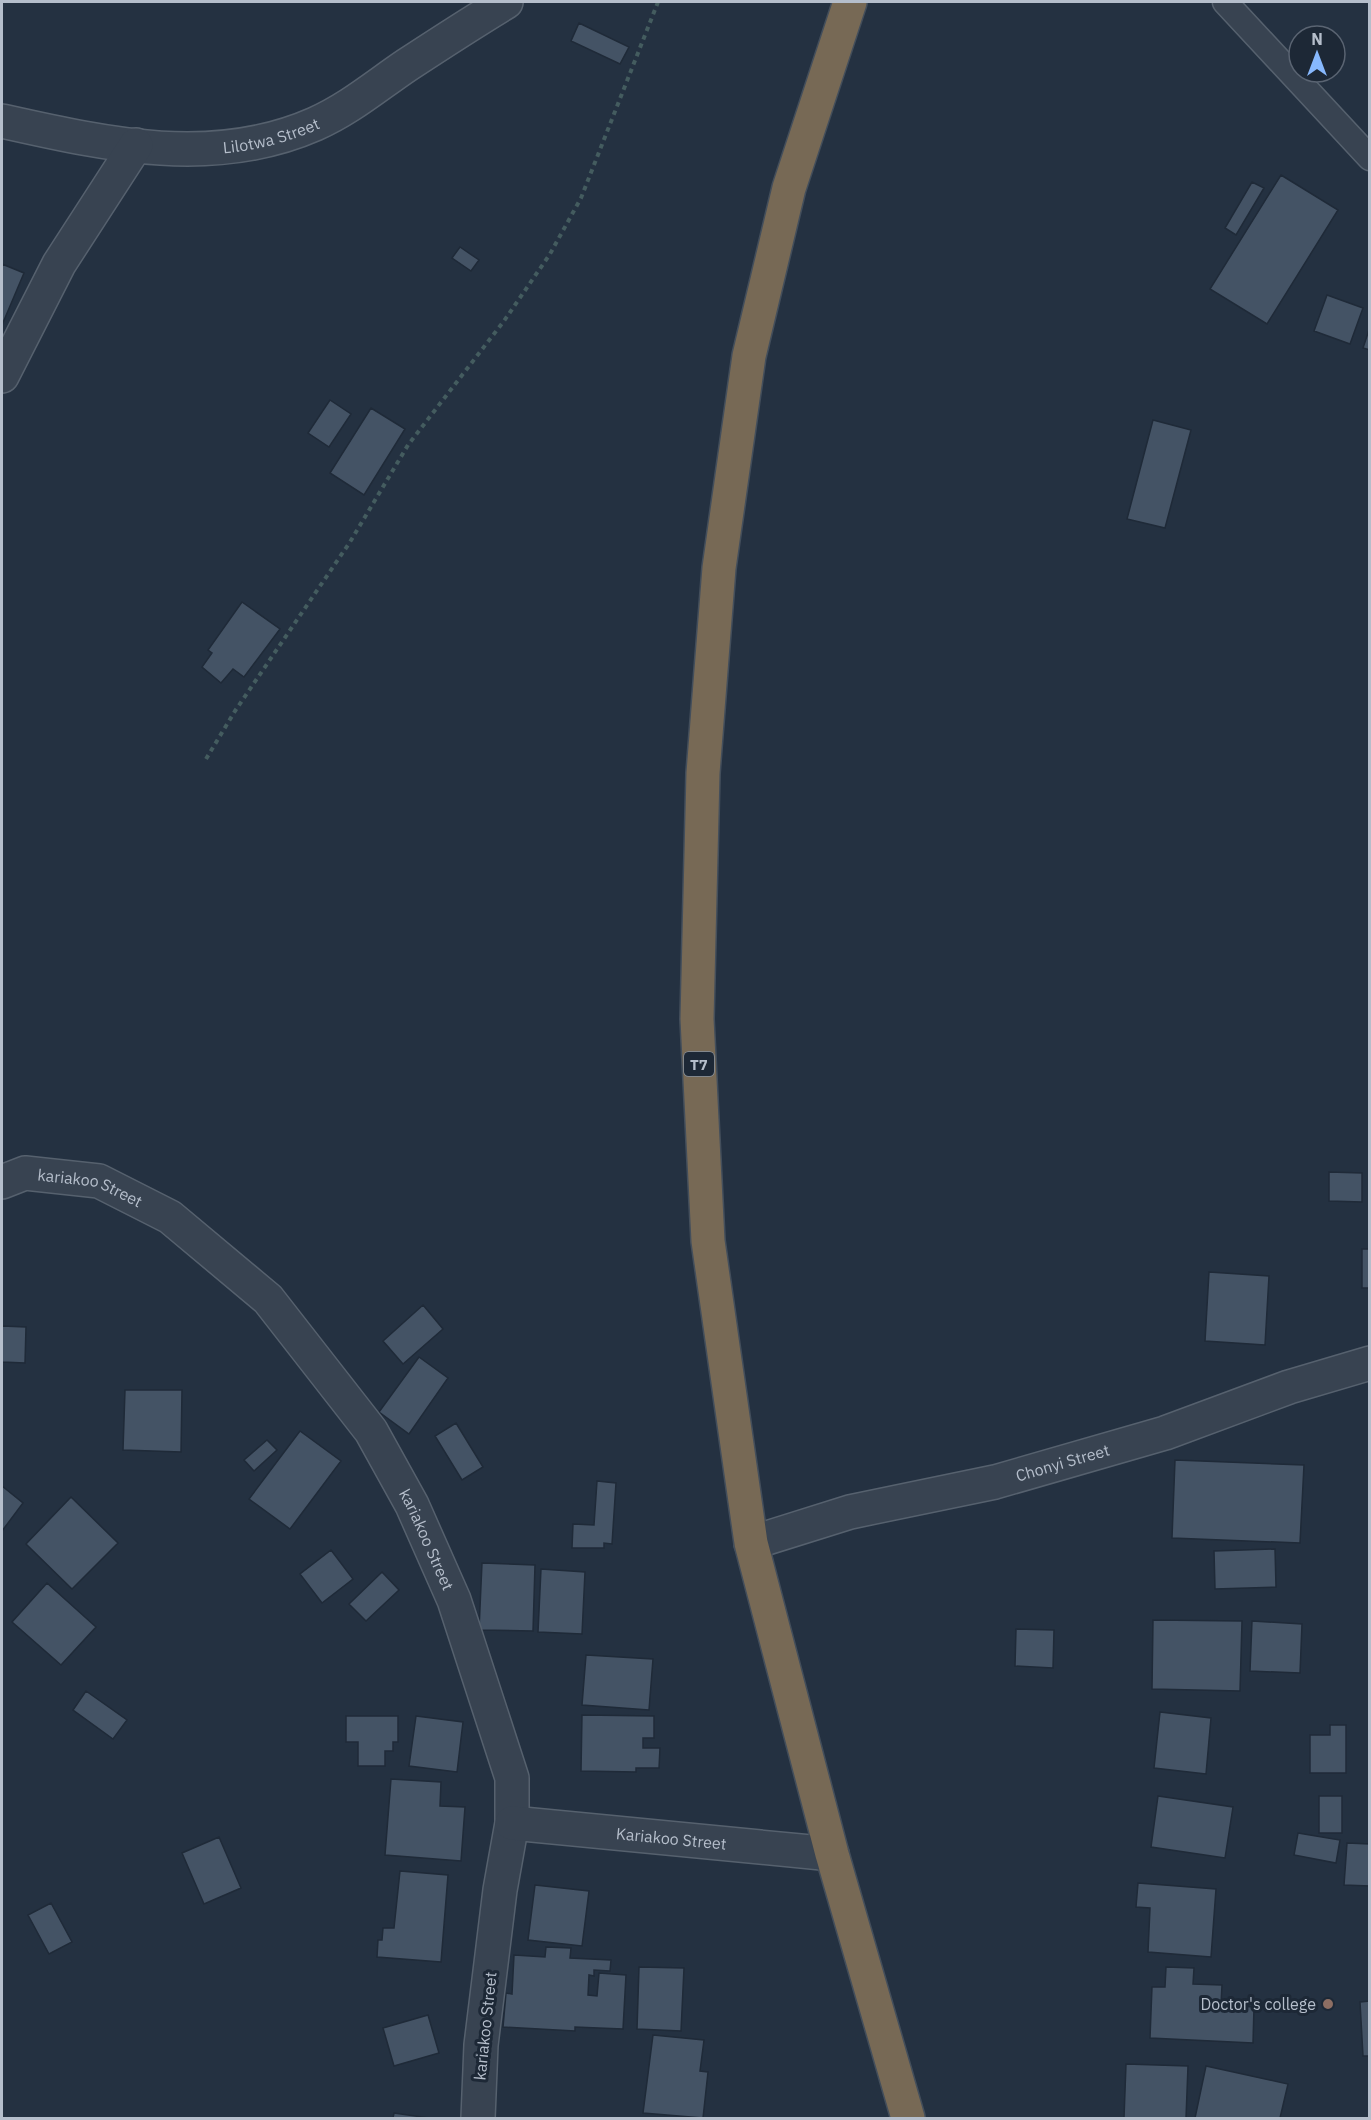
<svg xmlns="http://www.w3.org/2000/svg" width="1371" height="2120" font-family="'IBM Plex Sans',sans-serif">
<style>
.building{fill:#445365;stroke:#1f2a38;stroke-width:1.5}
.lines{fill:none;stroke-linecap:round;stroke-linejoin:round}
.lane-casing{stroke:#56616e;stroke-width:27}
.street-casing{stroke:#56616e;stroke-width:36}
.highway-casing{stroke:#434e5b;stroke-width:36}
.path{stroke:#445c5f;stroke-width:4;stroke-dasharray:4.5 4.5;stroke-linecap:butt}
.lane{stroke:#384351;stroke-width:24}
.street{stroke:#384351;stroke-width:33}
.highway{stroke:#776955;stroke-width:33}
.education-dot{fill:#8d6e63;stroke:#1d2836;stroke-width:2}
.labels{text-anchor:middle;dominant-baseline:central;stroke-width:6;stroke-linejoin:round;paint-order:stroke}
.shield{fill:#1d2836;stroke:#87919e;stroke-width:1.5}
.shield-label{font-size:15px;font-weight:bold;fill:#b5becb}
.street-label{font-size:16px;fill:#b5becb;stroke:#1d2836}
.poi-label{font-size:16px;fill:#b5becb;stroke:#1d2836;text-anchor:end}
</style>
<rect width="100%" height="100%" fill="#243141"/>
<!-- building -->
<path class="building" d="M579 23 629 47 620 64 571 41Z
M1281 175 1338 210 1267 324 1210 289Z
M1252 182 1264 188 1236 235 1225 228Z
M460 247 479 260 471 271 452 258Z
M2 264 24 273 2 325Z
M1327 295 1363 308 1350 344 1314 331Z
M1370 327V350L1363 348Z
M330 400 351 414 329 447 308 433Z
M371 408 405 429 364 495 330 473Z
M1153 420 1191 430 1165 528 1127 519Z
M242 602 280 629 244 677 233 669 221 683 202 667 212 653 208 650Z
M1329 1172 1362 1173V1202L1329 1201Z
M1362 1249H1370V1288H1362Z
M1209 1272 1269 1276 1265 1345 1205 1341Z
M423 1305 443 1329 403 1364 383 1341Z
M2 1326 26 1327 25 1363 2 1362Z
M419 1357 448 1378 409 1434 379 1412Z
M125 1390H182L181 1452 123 1450Z
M456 1423 483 1467 462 1480 435 1436Z
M300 1431 341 1461 290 1529 249 1499Z
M267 1440 277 1450 254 1471 244 1460Z
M1175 1460 1304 1465 1300 1543 1172 1538Z
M597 1481 616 1483 612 1544 604 1543V1548H572L573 1524 594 1525Z
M2 1486 23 1503 2 1531Z
M71 1497 118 1543 72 1589 26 1544Z
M1275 1549 1276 1587 1215 1589 1214 1551Z
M331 1550 353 1579 322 1603 300 1574Z
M482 1563 535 1565 533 1631 479 1630Z
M541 1569 585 1572 582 1634 538 1632Z
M382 1572 399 1590 366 1621 349 1604Z
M47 1583 96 1627 61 1665 12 1622Z
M1153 1620 1242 1621 1240 1691 1152 1689Z
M1252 1621 1302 1624 1300 1673 1250 1671Z
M1016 1629 1054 1630 1053 1668 1015 1666Z
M586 1655 653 1659 649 1710 582 1705Z
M86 1691 127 1720 113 1739 73 1710Z
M1160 1712 1211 1718 1206 1774 1154 1768Z
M582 1715 654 1716V1738H643V1748H660L659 1768H636V1772L581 1771Z
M346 1716H398V1742H393V1751H385V1766H358V1742H346Z
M416 1716 463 1722 457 1772 409 1766Z
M1330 1725H1346V1773H1310V1735H1330Z
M391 1779 441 1782 440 1806 465 1807 461 1861 385 1855Z
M1158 1796 1233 1807 1225 1858 1151 1847Z
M1319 1796H1342V1833H1319Z
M1298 1833 1340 1840 1336 1863 1294 1855Z
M219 1837 241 1888 204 1904 182 1853Z
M1347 1843 1370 1844V1886L1344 1885Z
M400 1871 448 1875 441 1962 377 1957 378 1940H382L383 1928H394Z
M1138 1883 1216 1889 1211 1957 1148 1952 1150 1908 1136 1907Z
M535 1885 589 1891 582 1946 528 1940Z
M51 1903 72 1942 49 1954 28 1915Z
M546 1947 571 1948 570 1958 611 1960 610 1971 594 1970V1976L589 1975 588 1995 597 1996 599 1973 626 1975 623 2029 575 2027V2031L503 2027 506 1993 512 1994 514 1955 545 1957Z
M639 1967 684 1968 681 2031 637 2029Z
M1166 1967 1194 1968 1193 1984 1222 1985 1221 2005 1254 2007 1253 2043 1150 2038 1152 1987H1165Z
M1370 2001V2056H1363L1360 2002Z
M428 2015 439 2053 394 2066 383 2028Z
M653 2035 704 2040 700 2071 708 2072 703 2118 643 2113Z
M1126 2064 1188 2066 1186 2118H1124Z
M1206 2066 1288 2084 1280 2118H1195Z
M394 2113 429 2118H393Z"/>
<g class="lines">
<!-- lane casing -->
<g class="lane-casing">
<path id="lane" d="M1225 2 1370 158"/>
</g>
<!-- street casing -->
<g class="street-casing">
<g id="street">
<path id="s1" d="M2 121C105 144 213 169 315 124 349 109 376 86 407 65 439 44 473 22 506 2"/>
<path d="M2 376 59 264 136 145"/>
<path id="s2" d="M2 1182 25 1173 99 1181 170 1217 268 1299 371 1431 412 1505 454 1600 512 1778V1823L500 1890 481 2045 478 2118"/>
<path id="s3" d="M751 1543 850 1512 995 1482 1165 1433 1289 1387 1370 1363"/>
<path id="s4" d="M512 1823 832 1854"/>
</g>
</g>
<!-- highway casing -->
<g class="highway-casing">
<path id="highway" d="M850 2 789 188 749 356 719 568 703 773 697 1019 708 1241 751 1543 832 1854 908 2118"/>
</g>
<!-- path -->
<path class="path" d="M206 759 235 711 350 542 408 445 504 321 550 254 581 198 658 2"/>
<!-- lane -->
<use href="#lane" class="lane"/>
<!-- street -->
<use href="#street" class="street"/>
<!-- highway -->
<use href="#highway" class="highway"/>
</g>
<!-- markers -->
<circle class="education-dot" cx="1328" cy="2004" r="6"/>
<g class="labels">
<!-- shield labels -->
<rect class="shield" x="684" y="1052" width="30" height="24" rx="4.5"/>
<g class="shield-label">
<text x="699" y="1064">T7</text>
</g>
<!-- street labels -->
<g class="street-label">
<text stroke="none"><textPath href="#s1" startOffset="273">Lilotwa Street</textPath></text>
<text stroke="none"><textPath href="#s2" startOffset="92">kariakoo Street</textPath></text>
<text stroke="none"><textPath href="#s3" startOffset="322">Chonyi Street</textPath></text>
<text stroke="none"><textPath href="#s2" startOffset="596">kariakoo Street</textPath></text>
<text stroke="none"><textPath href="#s4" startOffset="160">Kariakoo Street</textPath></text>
<text transform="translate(485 2026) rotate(-84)">kariakoo Street</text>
</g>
<!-- poi labels -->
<g class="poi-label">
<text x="1316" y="2004">Doctor's college</text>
</g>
</g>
<!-- border -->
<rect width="1371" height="2120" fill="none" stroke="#b5becb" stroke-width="6"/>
<!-- north arrow -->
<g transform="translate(1317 54)"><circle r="28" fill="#1d2836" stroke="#5a6472" stroke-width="1.5"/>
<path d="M0-4.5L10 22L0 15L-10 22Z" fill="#87b8fd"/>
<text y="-9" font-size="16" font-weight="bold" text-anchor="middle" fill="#b5becb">N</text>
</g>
</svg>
